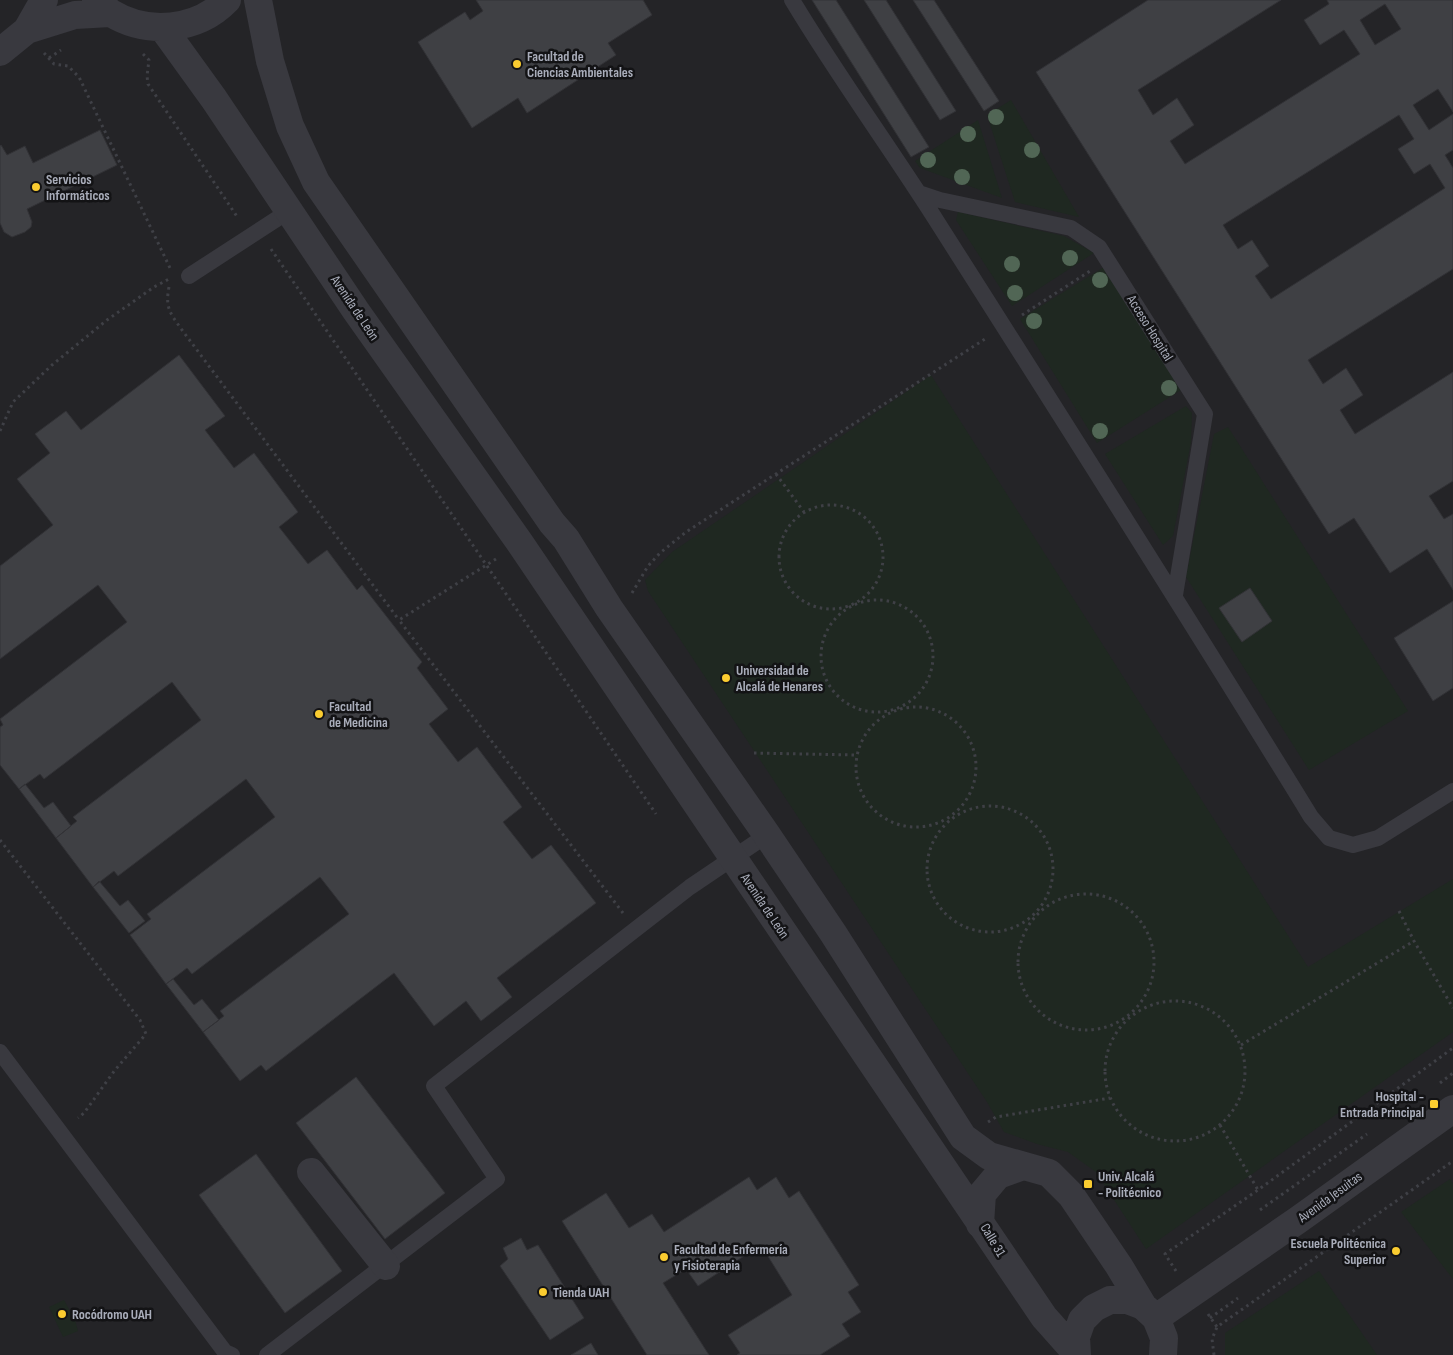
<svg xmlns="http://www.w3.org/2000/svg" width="1453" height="1355" font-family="'Sofia Sans Condensed',sans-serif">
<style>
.built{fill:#242427}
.green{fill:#1f2821}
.building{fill:#3f4044;stroke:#323236;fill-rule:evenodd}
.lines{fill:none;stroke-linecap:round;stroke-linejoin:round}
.path{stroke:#3f4046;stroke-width:3;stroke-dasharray:2.5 4;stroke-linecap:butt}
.service{stroke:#39393f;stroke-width:16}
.minor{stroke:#39393f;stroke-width:28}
.tree{fill:#516655}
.poi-dot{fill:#facc30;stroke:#131315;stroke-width:2}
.labels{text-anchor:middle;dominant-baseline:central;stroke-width:5;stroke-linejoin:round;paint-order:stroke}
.poi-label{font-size:14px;font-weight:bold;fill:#a9adba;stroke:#131315;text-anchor:start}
.street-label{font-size:14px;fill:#a9adba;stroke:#131315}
</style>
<rect width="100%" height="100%" fill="#18181a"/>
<!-- built -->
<path class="built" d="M0 0H1453V1355H0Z"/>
<!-- green -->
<path class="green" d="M1011 100 1079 217 1015 202 987 115Z
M978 120 1002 198 920 168 915 161Z
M958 212 1064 236 1094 253 1012 306 956 220Z
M1104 267 1181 390 1097 443 1020 319Z
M931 375 1308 967 1453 879V1032L1146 1249 1096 1172 1068 1152 1037 1144 1004 1132 987 1102 648 591 645 580 672 552Z
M1186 406 1192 413 1191 442 1173 536 1163 545 1105 454Z
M1228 427 1408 711 1309 770 1186 577 1214 434Z
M1450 1179 1453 1184V1279L1401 1212Z
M1319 1271 1377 1355H1225V1333Z
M64 1300 75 1320 78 1331 63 1337 49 1307Z"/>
<!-- building -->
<path class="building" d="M476 0H643L652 15 608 43 616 55 527 113 518 98 472 128 418 42 465 12 470 20 483 11Z
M812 0H836L929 147 911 157Z
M864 0H886L956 111 940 120Z
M913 0H934L999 101 984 111Z
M1148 0H1281L1138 90 1153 115 1177 98 1194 125 1170 141 1185 164 1360 54 1344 30 1320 45 1304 20 1329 4 1327 0H1453V112L1438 89 1413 105 1429 130 1453 114V150L1445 155 1453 168V269L1308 360 1323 384 1346 368 1363 395 1340 410 1355 434 1453 372V481L1429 496 1444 519 1453 514V590L1427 549 1390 573 1354 518 1329 534 1036 72ZM1385 4 1401 29 1375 45 1360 20ZM1399 115 1414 139 1398 149 1414 174 1430 164 1445 188 1271 299 1255 276 1269 266 1252 240 1238 249 1223 225Z
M100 130 117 165 27 209 32 222 31 227 25 232 12 237 4 232 0 223V146L1 145 7 155 25 146 33 163Z
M179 355 225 416 205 430 234 468 254 453 298 512 279 527 308 564 327 550 357 590 362 585 422 662 417 668 448 709 429 724 458 762 477 747 522 807 503 822 532 859 551 845 596 903 497 978 512 997 481 1021 466 1001 434 1026 394 973 266 1071 261 1065 240 1081 203 1032 224 1016 220 1011 349 914 320 877 192 974 187 968 166 984 130 935 151 919 147 914 275 817 246 779 118 876 114 871 93 887 56 838 77 821 73 817 201 720 172 682 44 779 40 774 19 789 0 765V727L3 725 0 719 127 622 98 585 0 659V566L53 525 17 479 50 453 35 434 66 411 81 430Z
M1250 588 1272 621 1242 642 1219 608Z
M1453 601V688L1433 701 1394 638Z
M25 784 44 808 53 802 71 826 56 838 19 789Z
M99 881 120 906 128 900 145 921 129 933 93 887Z
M173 979 194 1005 202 999 219 1020 203 1032 166 984Z
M356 1077 445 1193 385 1239 296 1123Z
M256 1154 342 1271 285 1313 199 1195Z
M749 1177 757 1190 776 1177 789 1198 799 1191 859 1285 848 1292 861 1312 842 1324 850 1336 820 1355H737L740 1353 728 1335 792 1295 761 1245 698 1286 686 1269 663 1283 709 1355H647L562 1221 606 1193 629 1228 652 1214 664 1232Z
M521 1238 527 1250 538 1245 584 1318 550 1340 500 1266 508 1259 503 1248Z
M591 1343 598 1355H571Z"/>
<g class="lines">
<!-- path -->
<path class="path" d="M44 53 54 64 68 66 79 77 170 268
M143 54 149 60 147 76 148 84 238 218
M49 58 61 50
M271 249 656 814
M169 287C165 308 170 313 182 330L399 620
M1022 315 1090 271
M0 431 13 402 52 365 107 320 154 287 169 279
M776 474 804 512
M779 557a52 52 0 1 1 104 0a52 52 0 1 1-104 0Z
M496 559 399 620 623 913
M632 593 648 566 660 553 686 532 985 339
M821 656a56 56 0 1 1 112 0a56 56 0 1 1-112 0Z
M856 767a60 60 0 1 1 120 0a60 60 0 1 1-120 0Z
M754 753 857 755
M927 869a63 63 0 1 1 126 0a63 63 0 1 1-126 0Z
M0 840 140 1020 146 1034 115 1070 84 1113 78 1118
M1018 962a68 68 0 1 1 136 0a68 68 0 1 1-136 0Z
M1399 911 1414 941 1453 1008
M1105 1071a70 70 0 1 1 140 0a70 70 0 1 1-140 0Z
M1241 1045 1414 941
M1440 1083 1453 1073
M988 1122 996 1117 1110 1098
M1220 1125 1258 1190
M1260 1210 1367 1134
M1176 1271 1165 1254 1258 1190 1453 1048
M1208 1314 1217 1327
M1210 1318 1238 1298
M1214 1355 1212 1339 1217 1327 1453 1161"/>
<!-- service -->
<path class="service" d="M792 0C837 75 889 146 936 220 1062 418 1188 616 1311 817L1329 838 1353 845 1378 838 1453 791
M919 193 940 200 1071 228 1099 247 1205 414 1175 595
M189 276 289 211
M0 1052 225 1352 232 1355
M267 1355 497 1179 434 1086 690 887 767 835"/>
<!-- minor -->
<path class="minor" d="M96 0C101 4 106 9 111 13 147 35 197 31 227 0
M258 0 270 61 290 126 316 182 552 523 566 539 609 608 767 835 833 933 963 1137 989 1156 1049 1173 1071 1195 1119 1266 1143 1306
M162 27 214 99 356 311 520 543 1044 1317 1077 1354
M27 30 75 15 110 13
M0 52 27 30 44 0
M311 1172 386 1266
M980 1224 982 1194 998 1175 1023 1166
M1156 1318 1298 1220 1453 1109
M1077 1355 1076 1337 1082 1320 1094 1308 1110 1300H1127L1143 1306 1156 1318 1164 1338 1163 1355"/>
</g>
<!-- trees -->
<g class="tree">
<circle cx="996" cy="117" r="8"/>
<circle cx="968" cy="134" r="8"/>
<circle cx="1032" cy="150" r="8"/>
<circle cx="928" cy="160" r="8"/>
<circle cx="962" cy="177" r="8"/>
<circle cx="1070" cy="258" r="8"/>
<circle cx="1012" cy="264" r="8"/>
<circle cx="1100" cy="280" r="8"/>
<circle cx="1015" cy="293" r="8"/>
<circle cx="1034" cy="321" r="8"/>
<circle cx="1169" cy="388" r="8"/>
<circle cx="1100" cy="431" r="8"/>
</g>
<!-- markers -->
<g class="poi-dot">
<circle cx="517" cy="64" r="5"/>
<circle cx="36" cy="187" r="5"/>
<circle cx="726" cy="678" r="5"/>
<circle cx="319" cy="714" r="5"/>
<rect x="1429" y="1099" width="10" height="10" rx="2.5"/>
<rect x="1083" y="1179" width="10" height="10" rx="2.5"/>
<circle cx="1396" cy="1251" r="5"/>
<circle cx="664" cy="1257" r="5"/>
<circle cx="543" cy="1292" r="5"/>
<circle cx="62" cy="1314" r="5"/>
</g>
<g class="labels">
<!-- poi labels -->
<g class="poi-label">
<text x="527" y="56">Facultad de<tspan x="527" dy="16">Ciencias Ambientales</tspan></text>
<text x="46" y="179">Servicios<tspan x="46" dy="16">Informáticos</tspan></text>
<text x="736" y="670">Universidad de<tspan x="736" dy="16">Alcalá de Henares</tspan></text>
<text x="329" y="706">Facultad<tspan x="329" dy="16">de Medicina</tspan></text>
<text x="1424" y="1096" text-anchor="end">Hospital -<tspan x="1424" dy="16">Entrada Principal</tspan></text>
<text x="1098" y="1176">Univ. Alcalá<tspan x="1098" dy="16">- Politécnico</tspan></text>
<text x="1386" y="1243" text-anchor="end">Escuela Politécnica<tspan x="1386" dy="16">Superior</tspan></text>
<text x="674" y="1249">Facultad de Enfermería<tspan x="674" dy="16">y Fisioterapia</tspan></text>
<text x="553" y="1292">Tienda UAH</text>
<text x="72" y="1314">Rocódromo UAH</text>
</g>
<!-- street labels -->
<g class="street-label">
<text transform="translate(355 308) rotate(56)">Avenida de León</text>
<text transform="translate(1150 328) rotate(58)">Acceso Hospital</text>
<text transform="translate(765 906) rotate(56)">Avenida de León</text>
<text transform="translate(1330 1197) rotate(-36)">Avenida Jesuitas</text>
<text transform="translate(993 1240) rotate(59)">Calle 31</text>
</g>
</g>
</svg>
